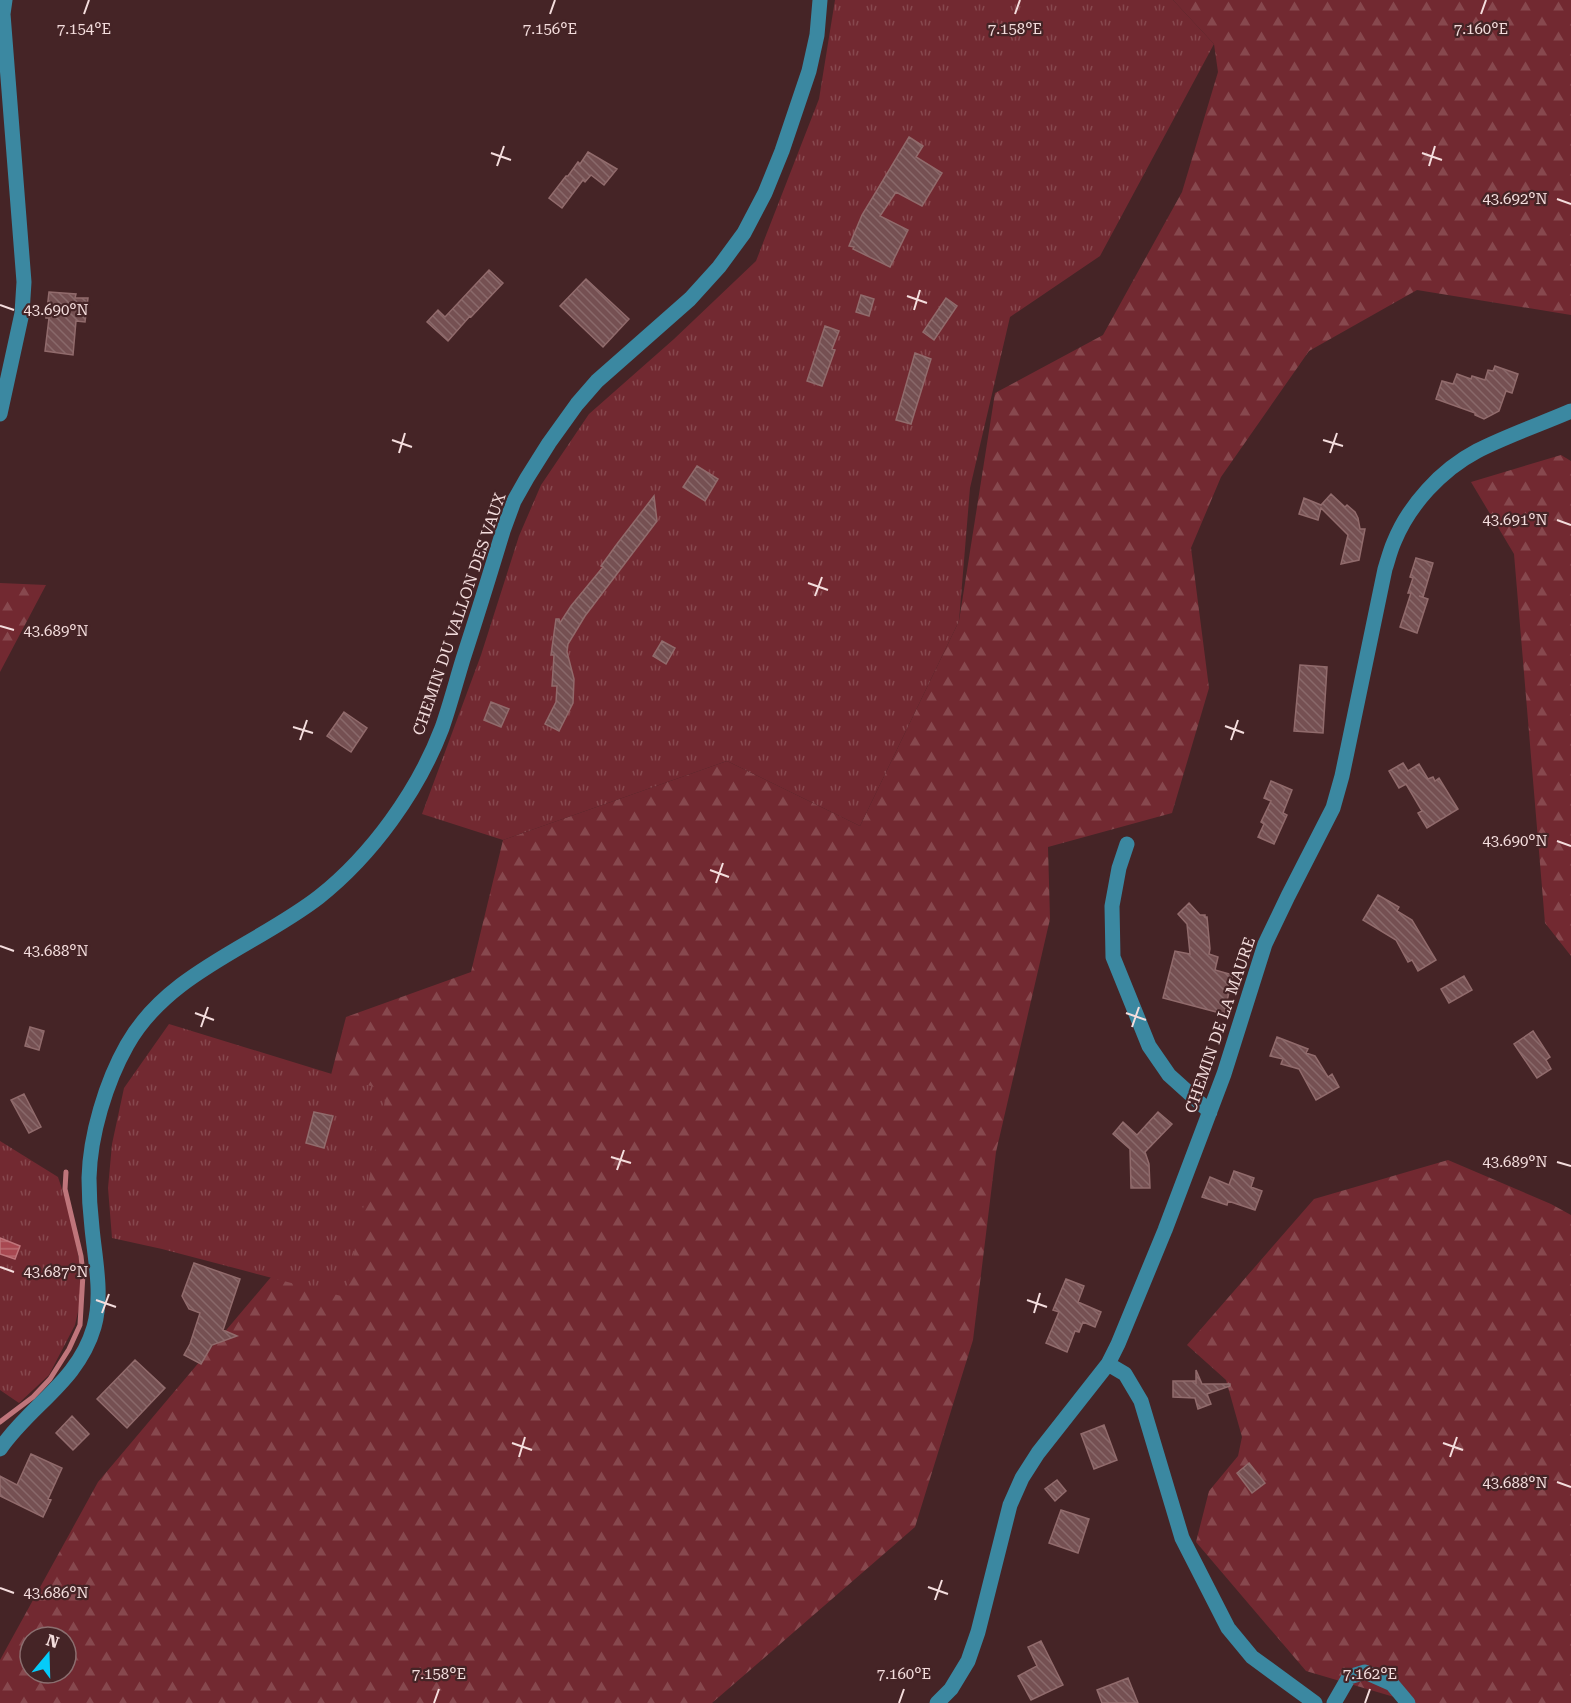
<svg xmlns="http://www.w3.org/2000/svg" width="1571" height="1703" font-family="'Roboto Serif',serif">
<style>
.forest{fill:url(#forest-firs);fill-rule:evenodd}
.park{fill:url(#park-tufts)}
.water{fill:url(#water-rules);stroke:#bf757b;stroke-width:1.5}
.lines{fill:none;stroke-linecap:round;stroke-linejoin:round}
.stream{stroke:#bf757b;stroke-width:5}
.building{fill:url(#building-back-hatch);stroke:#916b6c;stroke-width:1.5}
.minor{stroke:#3b88a1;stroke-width:15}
.ticks{fill:none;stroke:#f4dddd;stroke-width:2}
.labels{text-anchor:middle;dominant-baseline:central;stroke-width:4.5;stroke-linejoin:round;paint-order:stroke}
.street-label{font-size:16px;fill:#f4dddd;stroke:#452426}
.ticks-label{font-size:15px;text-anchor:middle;fill:#f4dddd;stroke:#452426;stroke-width:4.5;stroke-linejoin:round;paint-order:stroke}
</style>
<defs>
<pattern id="forest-firs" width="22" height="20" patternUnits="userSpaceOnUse" patternTransform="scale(1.5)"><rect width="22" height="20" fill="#722931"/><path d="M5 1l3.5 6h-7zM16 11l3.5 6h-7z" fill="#87484e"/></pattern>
<pattern id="park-tufts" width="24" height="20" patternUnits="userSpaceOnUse" patternTransform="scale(1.5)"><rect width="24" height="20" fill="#722931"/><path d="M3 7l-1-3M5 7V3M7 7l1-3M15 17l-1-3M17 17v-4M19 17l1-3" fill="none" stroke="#87484e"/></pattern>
<pattern id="water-rules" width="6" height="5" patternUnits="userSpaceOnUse" patternTransform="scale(1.5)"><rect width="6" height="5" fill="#a84851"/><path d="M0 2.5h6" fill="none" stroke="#b96b72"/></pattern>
<pattern id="building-back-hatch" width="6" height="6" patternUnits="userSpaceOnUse" patternTransform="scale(1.5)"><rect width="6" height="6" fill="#755052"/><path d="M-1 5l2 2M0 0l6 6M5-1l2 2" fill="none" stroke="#89696a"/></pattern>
</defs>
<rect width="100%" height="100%" fill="#452426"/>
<!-- forest -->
<path class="forest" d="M1173 0H1571V315L1417 290 1309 351 1221 477 1191 548 1209 688 1172 813 1048 847 1050 919 996 1152 973 1340 915 1527 712 1703H0V1660L98 1482 282 1264 346 1017 471 972 503 840 727 761 860 826 959 621 995 393 1103 335 1182 192 1218 72 1214 44ZM30 1637H66V1673H30Z
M1561 455 1571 461V956L1545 923 1514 554 1471 482Z
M0 583 46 585 0 672Z
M1448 1160 1551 1204 1571 1215V1703H1408L1401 1699 1306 1671 1196 1542 1209 1491 1238 1456 1242 1437 1226 1380 1187 1345 1314 1199Z"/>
<!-- park -->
<path class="park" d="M835 0H1173L1214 44 1100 256 1010 317 970 488 959 621 860 826 727 761 503 840 422 814 481 655 519 536 541 485 589 414 674 339 756 261 819 99Z
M169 1024 387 1091 345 1297 162 1249 112 1238 108 1188 112 1144 124 1088Z
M0 1141 58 1177 70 1213 84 1286 75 1325 49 1375 19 1403 0 1390Z"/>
<!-- water -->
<path class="water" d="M0 1238 20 1246 15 1259 0 1254Z"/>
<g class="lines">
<!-- stream -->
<path class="stream" d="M0 1422 33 1397 50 1379 69 1349 80 1325 83 1274 81 1256 65 1189 66 1172"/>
</g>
<!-- building -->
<path class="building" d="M909 137 923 146 916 157 942 173 922 206 896 192 880 216 908 230 890 267 853 249 854 247 849 246 862 215Z
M588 152 617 169 604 185 591 175 585 182 583 180 562 208 549 198 566 176H568L578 162 580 164Z
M489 270 503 283 471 317 470 316 448 341 427 322 438 310 445 317Z
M586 279 629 319 603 347 560 306Z
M49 292 76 294 75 298H88L85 322 76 321 73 355 45 351 49 318H46Z
M861 295 874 299 869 316 856 312Z
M946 298 957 306 934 340 923 332Z
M825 326 839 331 832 349 835 350 822 386 807 381Z
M915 353 931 359 911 424 896 420Z
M1495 366 1518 374 1512 393 1506 391 1499 411 1484 419 1475 415V413L1436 399 1442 381 1453 384 1457 374 1471 379 1472 376 1485 380 1488 370 1493 371Z
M697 466 718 479 705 501 683 487Z
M1331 494 1345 507 1347 505 1355 512 1358 518 1360 529H1365L1359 560 1341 564 1348 535 1321 508 1318 520 1299 514 1304 498 1321 505Z
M654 496 657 521 585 616 568 644 567 652 574 679 573 703 559 731 545 724 556 702 557 686H552L554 655H551L556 619H559L560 623 571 606 603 567 601 566 617 544Z
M1416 558 1433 563 1423 597 1419 596 1428 599 1417 633 1400 627 1411 593H1408L1413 578 1410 577Z
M662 641 675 648 666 664 653 656Z
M1300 665 1327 667 1323 733 1294 731Z
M491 702 509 709 501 727 484 720Z
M344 712 367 728 351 752 327 736Z
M1403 763 1408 771 1419 764 1428 779 1433 777 1435 781 1439 778 1458 809 1427 828 1418 813 1422 811 1406 784 1399 788 1389 771Z
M1271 781 1292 790 1283 813 1287 815 1274 844 1258 837 1264 824 1261 822 1271 801 1264 798Z
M1378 895 1399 907 1397 911 1412 920 1436 960 1418 971 1412 960 1408 962 1396 940 1363 920Z
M1189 903 1200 915H1205V917H1207L1210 949 1209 954 1218 957 1215 970 1233 975 1224 1014 1163 998 1175 951 1190 954 1187 924 1178 914Z
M1464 976 1472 990 1449 1003 1441 989Z
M30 1027 44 1031 39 1050 25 1046Z
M1533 1031 1550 1057 1546 1060 1551 1069 1537 1078 1514 1044Z
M1277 1037 1308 1049 1306 1053 1315 1056 1328 1077 1332 1074 1339 1087 1316 1100 1299 1069 1281 1064 1283 1059 1270 1056Z
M24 1094 41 1127 29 1133 11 1100Z
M314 1112 333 1116 324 1148 306 1143Z
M1158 1112 1172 1124 1145 1152 1149 1164 1150 1188H1131L1130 1149 1113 1134 1123 1122 1137 1135Z
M1234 1171 1254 1178 1251 1187 1262 1191 1255 1210 1228 1201 1227 1205 1202 1197 1210 1177 1229 1185Z
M194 1263 240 1279 223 1330 237 1336 212 1345 201 1364 184 1355 190 1344 200 1313 189 1309 182 1296Z
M1066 1279 1084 1286 1078 1302 1101 1312 1095 1327 1083 1322 1079 1332 1075 1331 1067 1352 1046 1343 1059 1312 1053 1310Z
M135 1360 165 1388 127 1428 97 1399Z
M1196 1370 1202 1384H1230V1386L1207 1394 1211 1404 1198 1409 1195 1398 1173 1397V1381H1196V1384Z
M72 1416 89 1434 73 1450 56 1433Z
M1104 1425 1117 1460 1094 1469 1081 1434Z
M31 1454 62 1468 48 1499 51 1500 43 1517 0 1496V1476L17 1485Z
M1249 1463 1265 1483 1252 1493 1237 1473Z
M1057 1480 1066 1491 1055 1501 1045 1489Z
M1061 1510 1089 1519 1078 1553 1049 1543Z
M1041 1641 1063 1685 1031 1700 1018 1676 1037 1666 1028 1647Z
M1128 1678 1138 1703H1102L1097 1690Z"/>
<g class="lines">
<!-- minor -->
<path class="minor" d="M0 414 22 313 24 282 3 14 5 0
M1127 844 1119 868 1112 906 1113 957 1149 1046 1169 1075 1210 1112
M1108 1364 1125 1374 1141 1401 1182 1538 1228 1628 1252 1657 1315 1703
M0 1449C30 1405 78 1382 94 1327 103 1295 95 1260 92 1228 90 1211 89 1194 89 1178 90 1135 106 1082 127 1045 168 972 256 946 319 897 372 855 418 791 442 728 450 705 456 682 463 659 477 616 490 574 503 531L514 501 527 478 549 443 577 404 597 381 690 299 719 267 744 233 765 193 782 151 809 71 817 35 820 0
M937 1703 951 1689 968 1661 978 1632 1010 1505 1022 1478 1038 1453 1108 1364 1118 1344 1165 1230 1224 1074 1265 944 1288 896 1333 808 1342 776 1385 569C1388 560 1390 551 1394 542 1409 505 1441 470 1477 451 1506 436 1541 424 1571 411
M1334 1703 1349 1677 1365 1672 1392 1684 1408 1703"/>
</g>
<!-- ticks -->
<path class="ticks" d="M84 14 89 0M550 14 555 0M1015 14 1020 0M1481 14 1486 0M491 153 511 160M1422 153 1442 160M497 166 504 146M1429 166 1435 146M1557 199 1571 204M907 296 927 303M0 305 14 310M914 310 920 290M392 440 412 447M1323 440 1343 446M399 453 405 433M1330 453 1337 433M1557 520 1571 525M808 583 828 590M815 596 822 577M0 626 14 630M1225 726 1244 733M293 727 313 733M300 740 307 720M1231 740 1238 720M1557 841 1571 846M710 870 729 877M716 883 723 863M0 946 14 951M195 1013 214 1020M1126 1013 1146 1020M201 1027 208 1007M1132 1027 1139 1007M611 1157 631 1163M1557 1162 1571 1166M617 1170 624 1150M0 1267 14 1272M96 1300 116 1307M1027 1300 1047 1307M102 1313 109 1294M1034 1313 1040 1293M512 1443 532 1450M1443 1443 1463 1450M519 1457 525 1437M1450 1457 1457 1437M1557 1482 1571 1487M928 1587 948 1594M0 1588 14 1593M935 1600 942 1580M434 1703 439 1689M899 1703 904 1689M1365 1703 1370 1689"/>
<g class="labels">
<!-- street labels -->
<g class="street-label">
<text transform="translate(459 614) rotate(-71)">CHEMIN DU VALLON DES VAUX</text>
<text transform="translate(1220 1025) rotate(-71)">CHEMIN DE LA MAURE</text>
</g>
</g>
<g class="ticks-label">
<text x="550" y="34">7.156°E</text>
<text x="84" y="34">7.154°E</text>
<text x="1015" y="34">7.158°E</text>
<text x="1481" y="34">7.160°E</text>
<text x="1515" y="204">43.692°N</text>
<text x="56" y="315">43.690°N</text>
<text x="1515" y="525">43.691°N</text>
<text x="56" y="636">43.689°N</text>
<text x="1515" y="846">43.690°N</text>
<text x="56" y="956">43.688°N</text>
<text x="1515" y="1167">43.689°N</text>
<text x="56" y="1277">43.687°N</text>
<text x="1515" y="1488">43.688°N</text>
<text x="56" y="1598">43.686°N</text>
<text x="439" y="1679">7.158°E</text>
<text x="904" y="1679">7.160°E</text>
<text x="1370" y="1679">7.162°E</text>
</g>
<!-- north arrow -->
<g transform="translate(48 1655) rotate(19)"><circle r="28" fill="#452426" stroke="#8b6e6f" stroke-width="1.5"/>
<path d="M0-4.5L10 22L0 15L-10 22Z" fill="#05cbf9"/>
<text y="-9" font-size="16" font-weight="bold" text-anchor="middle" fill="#f4dddd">N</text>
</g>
</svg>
